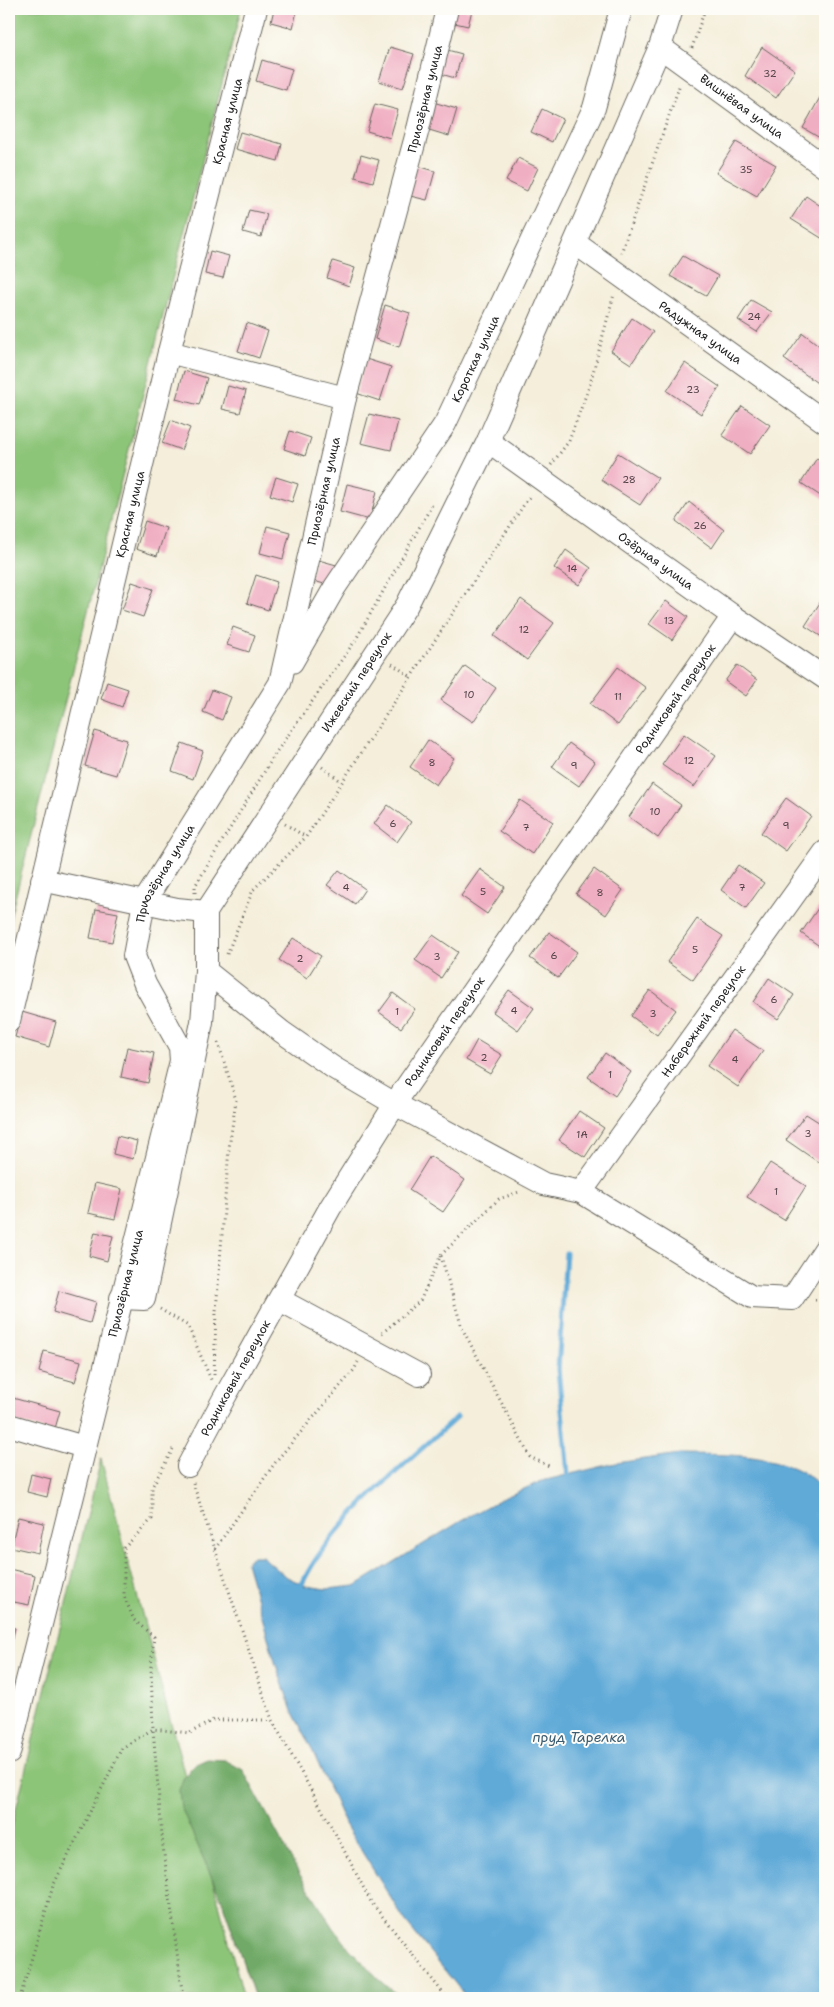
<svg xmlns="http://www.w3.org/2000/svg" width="834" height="2007" font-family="'Shantell Sans',sans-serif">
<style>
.green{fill:#8cc478;stroke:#54704a}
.forest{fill:#71aa68;stroke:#466342}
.water{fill:#61aad8;stroke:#3e637a}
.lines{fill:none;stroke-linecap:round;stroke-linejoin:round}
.stream{stroke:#61aad8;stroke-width:5}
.building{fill:#f0aec2}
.minor-casing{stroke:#68665e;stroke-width:24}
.path{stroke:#68665e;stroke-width:3;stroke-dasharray:1 4;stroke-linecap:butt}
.minor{stroke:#fff;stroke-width:22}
.labels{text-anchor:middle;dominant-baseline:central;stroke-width:4;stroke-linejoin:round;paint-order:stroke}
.number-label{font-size:10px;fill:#514046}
.street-label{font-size:12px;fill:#1c1c1c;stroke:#fdfcf7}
.water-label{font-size:14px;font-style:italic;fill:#3b5c71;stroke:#fdfcf7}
</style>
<rect width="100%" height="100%" fill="#fdfcf7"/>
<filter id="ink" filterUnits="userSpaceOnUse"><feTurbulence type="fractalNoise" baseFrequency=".02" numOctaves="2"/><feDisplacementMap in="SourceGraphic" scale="10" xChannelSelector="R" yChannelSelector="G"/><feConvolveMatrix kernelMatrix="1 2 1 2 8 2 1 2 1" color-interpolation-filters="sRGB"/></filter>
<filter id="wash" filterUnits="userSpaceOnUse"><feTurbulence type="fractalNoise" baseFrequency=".0096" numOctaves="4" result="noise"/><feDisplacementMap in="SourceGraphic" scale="20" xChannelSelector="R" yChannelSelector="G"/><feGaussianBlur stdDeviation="1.12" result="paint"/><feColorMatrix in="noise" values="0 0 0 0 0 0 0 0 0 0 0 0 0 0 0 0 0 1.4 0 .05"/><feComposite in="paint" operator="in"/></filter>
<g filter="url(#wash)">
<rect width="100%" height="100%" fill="#f4eeda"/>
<!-- green -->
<path class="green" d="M9 9H241L9 922Z
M101 1459 244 1998H9V1838Z"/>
<!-- forest -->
<path class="forest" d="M207 1759 225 1760 243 1770 300 1875 334 1928 349 1948 379 1979 401 1998H255L222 1901 181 1807 179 1790 184 1777 194 1765Z"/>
<!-- water -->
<path class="water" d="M680 1454C727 1455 792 1451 825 1491V1998H467L405 1921 346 1826 309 1743 292 1711 276 1665 246 1562 253 1556H262L285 1576 306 1586 327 1589 355 1586 461 1521 501 1499 542 1481 616 1463Z"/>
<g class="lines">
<!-- stream -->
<path class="stream" d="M566 1253 558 1369 568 1475
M302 1584C331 1522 406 1464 457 1417"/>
</g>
<g id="blocks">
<!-- building -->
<path class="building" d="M274 9 297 11 293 28 271 22Z
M449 9 472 10 468 26 446 21Z
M390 47 414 54 403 88 379 81Z
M762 47 795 70 776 98 745 76Z
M440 48 462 54 455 78 434 72Z
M262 60 292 69 286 90 256 81Z
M823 92 825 93V141L803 128Z
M433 102 457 109 449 136 426 129Z
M375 104 398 110 390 138 367 131Z
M542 109 563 119 552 142 531 132Z
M240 132 282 144 278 161 235 149Z
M736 142 776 165 757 196 716 173Z
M361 155 379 160 373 182 355 177Z
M518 158 538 168 527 191 506 181Z
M414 165 435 171 427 200 406 195Z
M806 196 825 209V236L823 239 791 219Z
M249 210 267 214 261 237 243 232Z
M210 251 229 256 223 278 205 274Z
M683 256 718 276 706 296 670 276Z
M333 261 355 268 349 286 327 278Z
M751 300 772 312 757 332 738 320Z
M385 305 410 313 399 347 375 339Z
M632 318 653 332 631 364 611 351Z
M247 323 268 331 259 358 238 351Z
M803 333 825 350V377L820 385 784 359Z
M366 359 391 367 380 401 356 393Z
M685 363 720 387 701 414 667 391Z
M184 371 207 378 199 405 176 399Z
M228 386 246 391 240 413 222 409Z
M742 406 770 425 750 454 722 435Z
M369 414 398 421 391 450 361 443Z
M171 420 190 428 181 450 162 443Z
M290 431 311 438 305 456 284 449Z
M618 453 658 478 640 505 601 480Z
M817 458 825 464V499L801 483Z
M276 477 298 484 292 502 270 495Z
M347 484 377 491 370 520 340 512Z
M689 502 724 530 712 548 676 521Z
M145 521 166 528 157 556 136 549Z
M267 526 290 532 283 559 260 553Z
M566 550 591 568 579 585 554 568Z
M315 559 340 566 335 587 310 580Z
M256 575 277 582 268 610 247 603Z
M132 582 153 589 143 617 122 610Z
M823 598 825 600V639L805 626Z
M521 599 554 623 527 660 494 636Z
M666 601 688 617 672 640 649 624Z
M233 627 255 635 249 652 227 645Z
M737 665 757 680 746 696 725 681Z
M465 666 496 688 473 722 441 700Z
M618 667 646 688 618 725 590 704Z
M107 682 128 689 122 707 101 699Z
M212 690 231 697 222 720 203 712Z
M95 731 127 740 116 775 85 766Z
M684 734 716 756 694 787 662 765Z
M428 740 454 758 436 785 410 767Z
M182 743 203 751 193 779 172 771Z
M569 743 595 762 579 786 552 767Z
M652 784 681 805 658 838 629 817Z
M786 798 811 816 786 851 761 833Z
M520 800 553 822 532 854 499 831Z
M388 805 411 822 397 842 374 824Z
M738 865 764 883 746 908 721 890Z
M480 869 505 887 487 914 461 896Z
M594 869 623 890 606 915 576 894Z
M339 870 365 889 355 904 327 885Z
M821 904 825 907V950L801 933Z
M96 909 118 913 112 942 90 938Z
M697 919 723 936 693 980 667 962Z
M549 932 577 952 558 978 530 958Z
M433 935 458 952 441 978 415 960Z
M293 938 321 956 307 978 279 960Z
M769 978 794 995 778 1019 753 1002Z
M509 990 534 1008 518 1030 493 1012Z
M650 990 676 1010 657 1035 631 1016Z
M393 993 415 1009 401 1028 379 1012Z
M22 1012 56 1022 49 1047 15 1037Z
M732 1030 763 1051 738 1087 707 1066Z
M477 1040 502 1055 490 1074 466 1060Z
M127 1047 154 1053 148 1083 121 1077Z
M605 1053 631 1072 615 1096 588 1077Z
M579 1111 604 1128 585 1157 559 1140Z
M806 1114 825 1126V1152L818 1162 786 1140Z
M117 1136 137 1141 133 1159 113 1154Z
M430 1156 465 1180 443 1212 409 1190Z
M770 1163 806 1186 784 1220 747 1197Z
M95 1183 122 1189 115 1219 88 1213Z
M95 1232 113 1236 107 1261 89 1256Z
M59 1291 96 1302 90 1323 53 1312Z
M44 1351 81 1361 75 1382 39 1372Z
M9 1397 60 1411 54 1432 9 1420Z
M31 1474 51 1479 47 1497 27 1492Z
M18 1517 44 1523 38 1553 11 1547Z
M9 1569 35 1575 29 1605 9 1601Z
M9 1627 15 1628 11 1646H9Z"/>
</g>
</g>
<g filter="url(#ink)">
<use href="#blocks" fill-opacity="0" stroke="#68665e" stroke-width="1"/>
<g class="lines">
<!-- minor casing -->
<g class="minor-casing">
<g id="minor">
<path id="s1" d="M660 47 825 167"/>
<path id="s2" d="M575 243 825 422"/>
<path d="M169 352 345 398"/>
<path id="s3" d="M488 441 733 616 825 678"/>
<path id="s4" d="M292 662 335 587 445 424 594 108 621 9"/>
<path d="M42 880 177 909 206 912"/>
<path id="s5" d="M206 912 407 605 488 441 660 47 672 9"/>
<path d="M206 912V971L282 1032 334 1068 395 1104 544 1184 581 1192 752 1297 792 1299 825 1249"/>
<path id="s6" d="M9 1021 169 352 256 9"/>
<path id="s7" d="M581 1192 825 852"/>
<path d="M121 1298 144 1299 202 1022 206 971"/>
<path d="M280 1300 419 1375"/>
<path d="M9 1425 84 1447"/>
<path id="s8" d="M188 1466 223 1400 330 1208 402 1093 733 616"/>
<path id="s9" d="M9 1753 181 1061 180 1047 145 984 134 956 144 902 280 683 345 398 418 129 447 9"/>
</g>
</g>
<!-- path -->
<path class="path" d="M692 48 705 9
M621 253 680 84
M551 465 569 441 590 384 614 294
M392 664 410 676
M322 767 341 781
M285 824 306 837 531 494
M195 893V886L277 751 355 641 432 505
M227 954 253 890 306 837
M441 1256 462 1328 530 1457 549 1466
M815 1300H825
M160 1309 188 1326 212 1382
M382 1333 420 1301 441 1255 499 1199 519 1192
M214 1375 216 1311 229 1148 236 1100 218 1042
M173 1449 152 1487V1519L124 1548V1596L134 1620 154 1637 151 1666 153 1729 163 1846 183 1998
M193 1483 272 1720 335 1833 371 1902 447 1998
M215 1549 277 1460 354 1370 358 1362
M20 1998 53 1886 122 1748 153 1729 190 1733 213 1720H272"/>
<!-- minor -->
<use href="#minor" class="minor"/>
</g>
</g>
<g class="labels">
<!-- number labels -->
<g class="number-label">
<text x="770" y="73">32</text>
<text x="746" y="169">35</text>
<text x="754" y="316">24</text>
<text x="693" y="389">23</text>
<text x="629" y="479">28</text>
<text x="700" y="525">26</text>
<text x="572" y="568">14</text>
<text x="669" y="620">13</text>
<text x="524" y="629">12</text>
<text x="469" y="694">10</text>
<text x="618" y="696">11</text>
<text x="689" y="760">12</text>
<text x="432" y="762">8</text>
<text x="574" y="765">9</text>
<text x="655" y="811">10</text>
<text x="393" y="823">6</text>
<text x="786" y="825">9</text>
<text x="526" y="827">7</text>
<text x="346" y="887">4</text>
<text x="742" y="887">7</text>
<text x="483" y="891">5</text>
<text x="600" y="892">8</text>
<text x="695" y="949">5</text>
<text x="554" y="955">6</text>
<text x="437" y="956">3</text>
<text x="300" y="958">2</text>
<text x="774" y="999">6</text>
<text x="514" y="1010">4</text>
<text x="397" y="1011">1</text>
<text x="653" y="1013">3</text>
<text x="484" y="1057">2</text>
<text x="735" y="1059">4</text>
<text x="610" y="1074">1</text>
<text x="808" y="1133">3</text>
<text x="582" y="1134">1А</text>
<text x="776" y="1191">1</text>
</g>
<!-- street labels -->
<g class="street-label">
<text stroke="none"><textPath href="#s9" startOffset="1744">Приозёрная улица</textPath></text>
<text stroke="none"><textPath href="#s1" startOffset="101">Вишнёвая улица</textPath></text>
<text stroke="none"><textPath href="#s6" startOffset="926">Красная улица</textPath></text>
<text stroke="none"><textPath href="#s2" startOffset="154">Радужная улица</textPath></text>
<text stroke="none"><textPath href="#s4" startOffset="355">Короткая улица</textPath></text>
<text stroke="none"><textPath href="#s9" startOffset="1339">Приозёрная улица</textPath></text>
<text stroke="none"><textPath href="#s6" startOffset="521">Красная улица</textPath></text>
<text stroke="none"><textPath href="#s3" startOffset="206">Озёрная улица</textPath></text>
<text stroke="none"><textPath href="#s5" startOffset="275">Ижевский переулок</textPath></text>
<text stroke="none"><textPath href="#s8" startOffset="910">Родниковый переулок</textPath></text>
<text stroke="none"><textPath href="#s9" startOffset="919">Приозёрная улица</textPath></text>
<text stroke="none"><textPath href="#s7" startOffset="210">Набережный переулок</textPath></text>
<text stroke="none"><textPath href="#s8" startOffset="505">Родниковый переулок</textPath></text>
<text stroke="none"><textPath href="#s9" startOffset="484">Приозёрная улица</textPath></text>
<text stroke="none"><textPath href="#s8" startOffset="100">Родниковый переулок</textPath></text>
</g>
<!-- water labels -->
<g class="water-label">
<text x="579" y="1737">пруд Тарелка</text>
</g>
</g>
<!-- margin -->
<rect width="834" height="2007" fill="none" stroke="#fdfcf7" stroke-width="30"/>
</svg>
